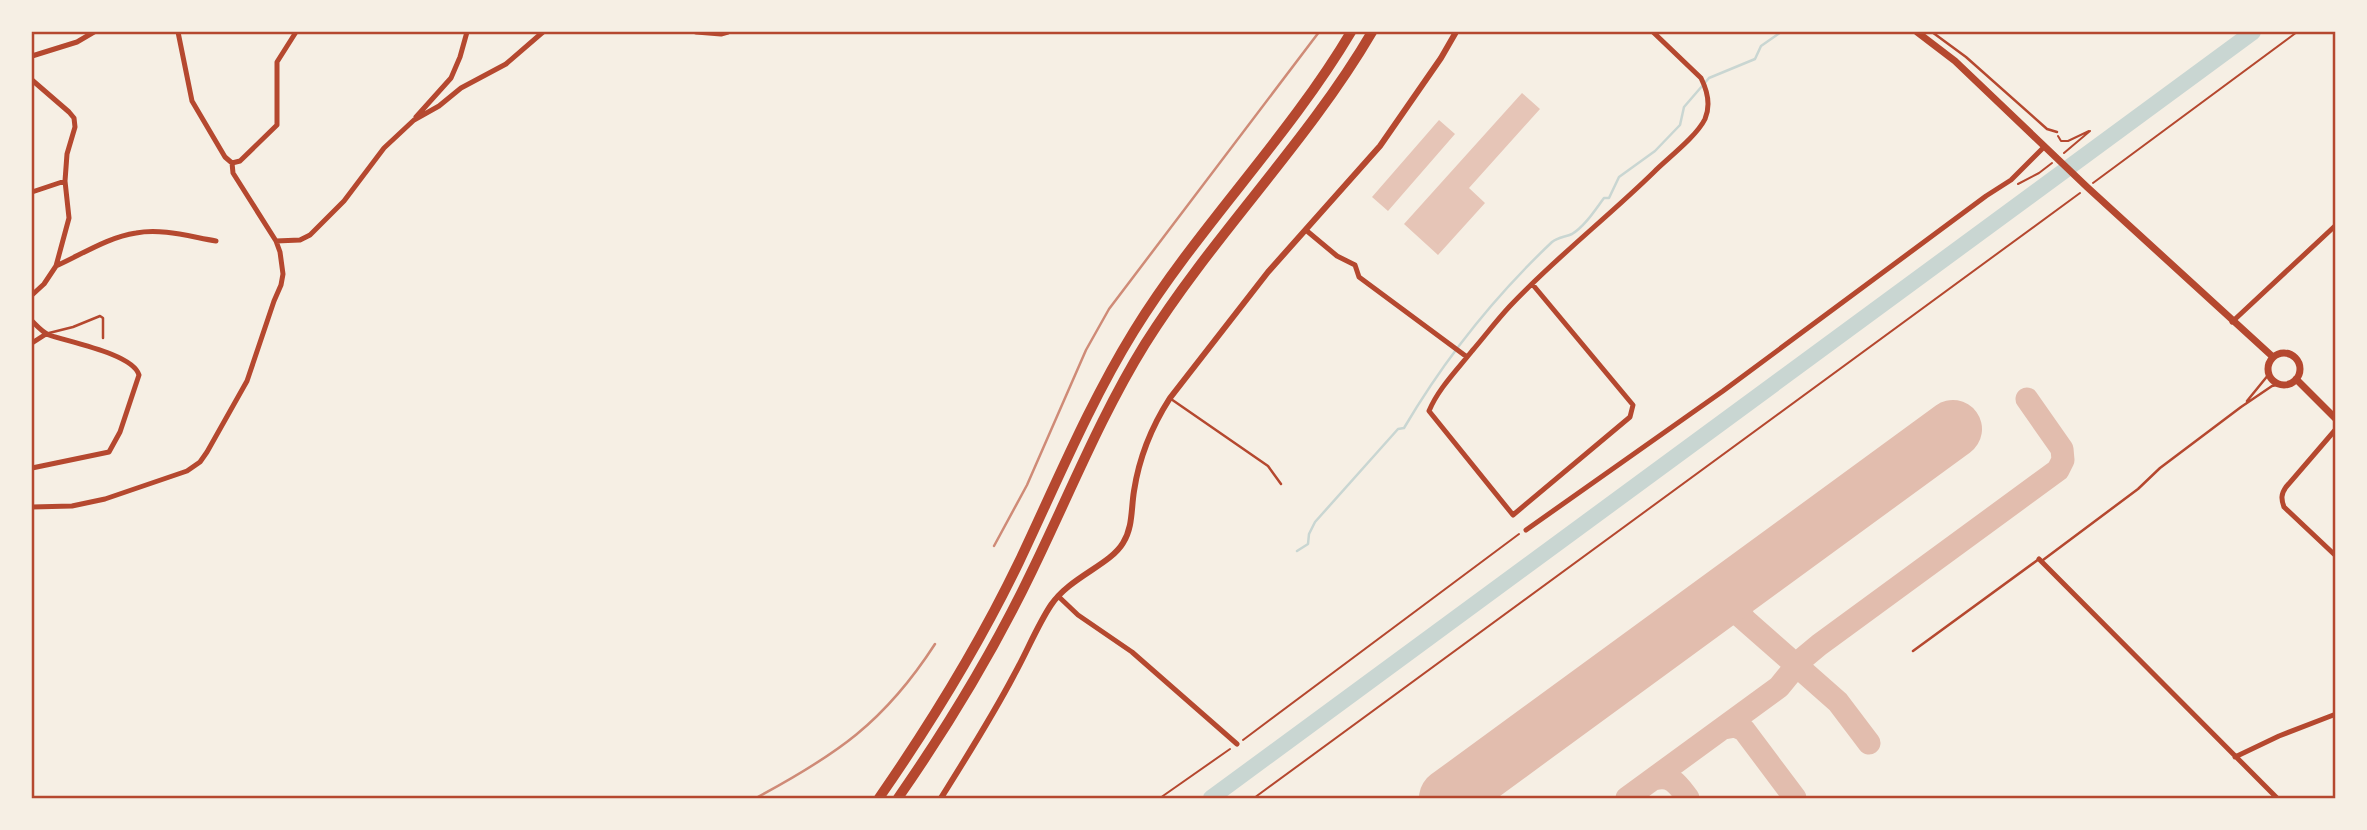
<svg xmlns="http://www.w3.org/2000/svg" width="2367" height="830" font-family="Bitter,serif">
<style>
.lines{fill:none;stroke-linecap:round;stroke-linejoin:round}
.stream{stroke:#c9d6d2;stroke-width:2.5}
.river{stroke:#c9d6d2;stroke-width:16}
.taxiway{stroke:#e2bdae;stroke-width:23}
.runway{stroke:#e2bdae;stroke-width:58}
.building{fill:#e6c5b7}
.path{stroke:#b5482f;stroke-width:2}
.service{stroke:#b5482f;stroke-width:2.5}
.minor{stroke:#b5482f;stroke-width:5}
.tertiary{stroke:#b5482f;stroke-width:6}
.secondary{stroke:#b5482f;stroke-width:7}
.motorway{stroke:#b5482f;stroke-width:10}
.rail{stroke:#cf8b77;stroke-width:2.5}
.neatline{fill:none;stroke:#b5482f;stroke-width:2.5}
</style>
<rect width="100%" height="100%" fill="#f6efe4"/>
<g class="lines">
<!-- stream -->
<path class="stream" d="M1297 551 1308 544 1309 534 1315 522 1398 429 1404 428C1444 360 1495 296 1552 242 1558 237 1565 237 1572 234 1585 226 1595 210 1604 198H1609L1619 177 1655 151 1680 125 1684 107 1709 78 1755 59 1761 46 1781 32"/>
<!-- river -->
<path class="river" d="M1211 798 2253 32"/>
<!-- taxiway -->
<path class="taxiway" d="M1746 621 1838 702 1869 743
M1686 624C1711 608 1721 598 1746 621 1722 593 1753 577 1773 561
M1724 728 1735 726 1744 730 1795 798
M1654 779C1672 774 1678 785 1688 798
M1627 798 1779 687 1801 660 1819 645 2058 470 2063 460 2062 449 2027 399"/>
<!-- runway -->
<path class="runway" d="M1448 798 1953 429"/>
</g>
<!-- building -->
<path class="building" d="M1522 93 1540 109 1469 188 1485 203 1438 255 1404 224Z
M1439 120 1455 134 1388 211 1372 197Z"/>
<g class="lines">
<!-- path -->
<path class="path" d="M2058 136 2061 141H2068L2089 131
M2064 153 2090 131
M2093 183 2297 32
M2018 184 2039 173 2052 163
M1243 740 1519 534
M1160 798 1230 749
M1254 798 2080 193"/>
<!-- service -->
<path class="service" d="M1932 32 1966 57 2047 129 2057 132
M49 333 73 327 100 316 103 318V338
M1171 399 1268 466 1281 484
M2247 401 2269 374
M2043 560 2138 489 2160 468 2241 407 2272 386 2281 384
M1913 651 2039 559"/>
<!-- minor -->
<path class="minor" d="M696 32 721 34 728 32
M32 56 77 42 94 32
M32 80 69 112 74 118 75 127 67 154 65 181 69 218 56 266 44 284 32 295
M416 117 451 78 460 57 467 32
M232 163 240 161 277 125V62L296 32
M32 192 65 181
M1307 231 1337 256 1355 265 1359 277 1467 357
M276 241 300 240 310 235 344 201 384 148 414 120 439 106 461 88 506 64 543 32
M56 266C81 255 108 237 136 233 162 228 191 237 216 241
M1533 285 1633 405 1630 417 1513 515 1429 411C1438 389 1457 370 1472 351 1485 336 1496 321 1510 306 1554 259 1607 218 1654 172 1668 158 1696 137 1705 119 1711 105 1707 90 1701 78L1653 32
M32 321C37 326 42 332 49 335 69 342 133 354 139 375L120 432 109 452 32 468
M2232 322 2336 225
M32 343 46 334
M2336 429 2286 487C2281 494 2281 499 2284 507L2336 556
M32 507 72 506 105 499 187 471 200 462 207 452 247 381 274 301 281 285 283 274 280 252 276 241 233 173 232 163 225 157 192 101 178 32
M1526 530 1723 391 1986 196 2011 180 2044 147
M2039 559 2277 798
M1058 596 1078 615 1132 652 1237 744
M2235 757 2279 736 2336 714"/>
<!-- tertiary -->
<path class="tertiary" d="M941 798C966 758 992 717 1014 675 1027 652 1037 626 1051 605 1070 577 1110 565 1123 543 1133 527 1131 509 1134 491 1139 458 1152 426 1170 398L1268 272 1380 146 1441 58 1456 32"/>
<!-- secondary -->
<path class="secondary" d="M1917 32 1955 61 2087 187 2273 357
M2268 369a16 16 0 1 1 32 0a16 16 0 1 1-32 0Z
M2296 379 2336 419"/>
<!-- motorway -->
<path class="motorway" d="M879 798C931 723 979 645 1019 562 1056 484 1089 404 1134 331 1199 226 1288 138 1351 32
M898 798C948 726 994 650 1032 571 1069 495 1101 415 1145 344 1214 234 1307 143 1372 32"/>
<!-- rail -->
<path class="rail" d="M994 546 1027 485 1086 350 1109 309 1319 32
M756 798C836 755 884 723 935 644"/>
</g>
<!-- border -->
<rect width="2367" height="830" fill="none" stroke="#f6efe4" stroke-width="66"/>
<rect x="33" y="33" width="2301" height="764" class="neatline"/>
</svg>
